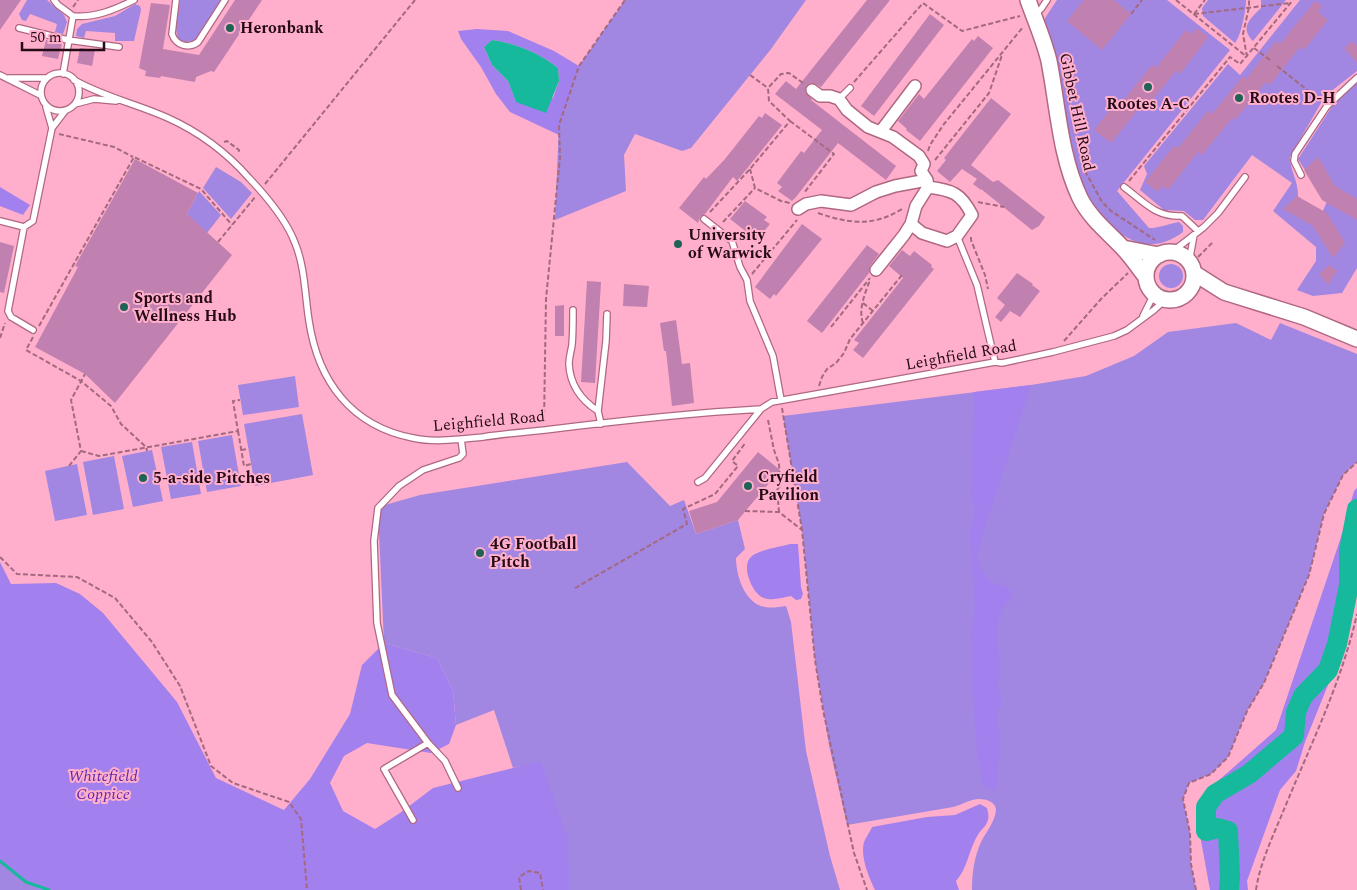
<svg xmlns="http://www.w3.org/2000/svg" width="1357" height="890" font-family="Spectral,serif">
<style>
.green{fill:#a186e2}
.forest{fill:#a280ee;fill-rule:evenodd}
.water{fill:#17b99d}
.lines{fill:none;stroke-linecap:round;stroke-linejoin:round}
.stream{stroke:#17b99d;stroke-width:3}
.river{stroke:#17b99d;stroke-width:20}
.building{fill:#c081b0}
.service-casing{stroke:#b06783;stroke-width:8}
.minor-casing{stroke:#b06783;stroke-width:14}
.tertiary-casing{stroke:#b06783;stroke-width:18}
.path{stroke:#a4697f;stroke-width:2;stroke-dasharray:5 2.5;stroke-linecap:butt}
.service{stroke:#fff;stroke-width:5.5}
.minor{stroke:#fff;stroke-width:11}
.tertiary{stroke:#fff;stroke-width:15}
.poi-dot{fill:#1e6355;stroke:#ffafcb;stroke-width:2}
.labels{text-anchor:middle;dominant-baseline:central;stroke-width:4;stroke-linejoin:round;paint-order:stroke}
.poi-label{font-size:16px;font-weight:bold;fill:#260a16;stroke:#ffafcb;text-anchor:start}
.street-label{font-size:16px;fill:#260a16;stroke:#ffafcb}
.park-label{font-size:16px;font-style:italic;fill:#5f2aaa;stroke:#ffafcb}
</style>
<rect width="100%" height="100%" fill="#ffafcb"/>
<!-- green -->
<path class="green" d="M27 0H47L64 15 67 22 63 34 55 32 57 24 30 14 26 21 22 20 19 14Z
M180 0H221L195 41 182 42 178 39 176 29Z
M625 0H806L771 49 691 148 682 151 635 134 624 155 626 191 555 220 559 124 579 66Z
M1057 0H1167L1230 50 1117 191 1149 228C1154 229 1173 223 1179 222L1183 226V232C1167 244 1148 249 1130 239 1080 214 1071 153 1061 104 1055 76 1049 49 1043 21Z
M1208 0H1246C1246 10 1241 36 1235 43L1203 16 1202 8Z
M1261 0H1286L1253 41C1239 27 1251 18 1261 8Z
M1300 0H1357V71L1325 96 1290 157C1290 171 1299 181 1298 199L1322 213 1328 199 1303 167 1298 159 1335 102 1357 83V268L1342 293 1313 296 1297 290 1316 261V247L1273 211 1292 183 1252 155 1203 220H1195L1184 211 1164 210 1140 190 1147 174 1144 166 1228 64 1240 75Z
M135 4 140 6 141 10 134 41H115V33L86 31 84 38 76 36 77 29 82 24 115 16Z
M216 167 241 182 252 193 231 219 203 188Z
M199 191 221 215 207 233 187 214Z
M1159 276a12 12 0 1 1 24 0a12 12 0 1 1-24 0Z
M1236 323 1271 340 1280 323 1357 354V462L1343 475 1324 514 1309 575 1264 683 1247 711 1228 757 1211 774 1189 783 1183 799 1190 833 1191 864 1196 890H972C972 873 974 858 981 842 986 832 995 822 996 810 996 802 986 799 979 799 970 799 962 805 953 807 918 813 883 819 847 825L829 745 815 660 802 530 783 416 1031 385 1086 376 1134 356 1168 332Z
M295 376 299 407 243 415 238 385Z
M302 414 313 475 255 486 244 424Z
M232 435 241 486 207 492 198 441Z
M192 442 201 494 171 499 161 447Z
M152 450 163 501 133 507 122 456Z
M114 456 124 509 93 515 83 462Z
M627 462 670 506 684 500 696 534 738 520 745 549 736 558C736 575 744 600 761 606 769 609 778 607 786 606L791 622 806 751 830 856 840 890H569L541 762 513 768 494 710 456 725 453 690 437 658 384 643 378 510 385 505 420 495Z
M77 464 87 515 55 521 45 471Z
M0 861 26 882 49 890H0Z"/>
<!-- forest -->
<path class="forest" d="M477 29 508 31 554 51 579 66 560 124 559 135 510 112 496 94 481 67 461 39 458 31ZM492 40C515 43 540 53 558 68L559 81 553 98 516 102 508 81 492 65 484 47Z
M0 187 30 205 23 215 0 206Z
M1031 385 979 546 977 558 983 572 992 583 1006 586 1013 594 1002 610 998 621V650L1000 661 998 688 1001 697V705L997 711 998 728 1001 734 996 787 993 791 985 787 982 780 977 750 973 700 971 631 975 609 970 536 974 516V502L971 495 974 392Z
M1357 488V577L1338 660 1305 742 1296 771 1280 790 1247 881 1248 890H1210L1200 835 1199 807 1210 788 1276 730 1341 537 1354 491Z
M790 544H798L801 587 803 594 801 599 796 600 791 596C781 598 769 602 760 596 751 589 742 567 750 558 756 550 780 547 790 544Z
M0 562 11 584 56 583 80 594 103 613 177 702 216 778 284 810 310 779 350 714 362 665 384 643 437 658 453 690 456 725 449 744 431 753 367 743 344 756 330 783 343 811 375 829 400 813 433 788 541 761 568 840 569 890H49L26 882 0 861Z
M980 804 987 808C988 812 989 816 988 820 986 826 983 828 979 833 969 848 968 868 956 881L959 890H875C869 877 860 857 864 842 866 837 870 832 872 827L927 817 955 815Z"/>
<!-- water -->
<path class="water" d="M492 40C515 43 540 53 558 68L559 81 546 113 516 102 508 81 492 65 484 47Z"/>
<g class="lines">
<!-- stream -->
<path class="stream" d="M0 861 26 882 49 890"/>
<!-- river -->
<path class="river" d="M1229 890 1230 876 1228 831 1218 828 1206 831V807L1215 794 1249 774 1294 736 1296 712 1303 696 1328 670 1337 644 1349 585V551L1357 509"/>
</g>
<!-- building -->
<path class="building" d="M0 0H21L0 30Z
M235 0H262L214 72 211 71 196 77 195 82 161 76 160 78 145 76 146 71 139 68 151 3 170 5 163 49 199 55Z
M867 0H890L821 87 813 83H810L806 86 805 92 812 99 811 100 896 166 886 180 838 143 796 197 792 201 778 191 782 187 777 183 801 151 804 153 822 130 775 94 786 81 796 89Z
M1084 0H1114L1131 14 1102 50 1067 21Z
M1315 1 1322 6 1318 12 1328 20 1304 50 1300 47 1270 85 1266 82 1235 120 1232 118 1202 155 1198 152 1168 190 1162 186 1158 192 1145 182 1174 146 1178 148 1208 111 1212 114 1243 76 1246 79 1276 41 1280 44Z
M930 14 944 25 874 116 861 106Z
M1197 28 1208 37 1203 44 1180 74 1176 71 1145 109 1141 106 1111 143 1094 130 1118 100 1122 102 1152 65 1156 68 1186 30 1192 34Z
M978 36 993 48 920 141 906 130 907 129 898 121 919 94 924 99 972 39 974 41Z
M46 40 62 43 58 59 42 56Z
M1353 41 1357 46V63L1344 48Z
M80 48 95 50 92 66 77 63Z
M991 98 1011 114 971 165 993 182 998 180 1045 217 1039 226 1032 230 981 189V190L973 184 977 179 962 169 950 182 937 171 946 160 944 158Z
M765 113 782 125 737 181 733 177 705 214 700 217 698 223 679 208 704 177 706 179 725 159 759 116 762 118Z
M1318 157 1335 186 1357 199V220L1322 200 1304 170Z
M135 159 198 193 187 214 232 255 115 403 85 374 35 347 78 267 75 266Z
M1297 196 1327 213 1345 243 1333 258 1313 226 1283 209Z
M745 201 767 217 764 220 770 224 757 240 730 219Z
M802 224 822 239 776 296 774 294 770 299 755 287Z
M0 242 14 246 4 293 0 292Z
M867 245 879 254 870 266 869 273 822 333 807 321Z
M902 250 910 256 914 251 932 265 931 267 934 269 863 358 853 350 859 343 854 340 903 278 889 266Z
M1329 265 1337 271 1328 285 1319 274Z
M1017 273 1033 284 1032 285 1040 291 1020 317 1010 311 1001 322 995 317 1005 305 997 298Z
M587 281 601 282 595 383 581 382Z
M624 284 649 286 647 307 623 306Z
M564 305V336H555V306Z
M676 320 682 364 690 363 694 403 672 406 666 351H664L660 323Z
M758 452 780 470 738 520 696 534 689 511 717 502Z"/>
<g class="lines">
<!-- service casing -->
<g class="service-casing">
<path id="service" d="M54 0 58 5 73 16
M176 0 172 34C176 46 189 49 198 42L225 0
M1035 14 1041 9 1047 0
M19 28 68 40 119 47
M41 92a19 19 0 1 1 38 0a19 19 0 1 1-38 0Z
M63 74 73 16C95 18 114 10 134 0
M0 75 40 95
M9 78H46
M74 80C104 97 137 104 168 118 199 132 227 153 249 178 267 197 286 219 295 243 305 267 305 296 309 321 318 381 351 426 413 438 435 443 461 439 483 437 504 434 524 432 545 430 617 421 689 413 761 409L772 402 995 362 1002 363 1053 352 1114 336 1127 330 1154 310 1166 299
M839 99 850 88
M75 104 94 99 116 101
M46 107 52 128
M1301 175 1294 161 1295 154 1327 106 1357 78
M1124 187C1144 202 1155 217 1182 216L1198 231
M704 219 732 241 740 267 747 280 750 301 773 356 781 400
M0 221 24 227 33 221 52 128 65 111
M24 227 8 311 11 317 33 330
M957 236 977 285 995 362
M1172 252 1204 227 1218 213 1245 177
M1189 262 1194 235
M573 310C573 322 573 334 572 345 571 351 569 358 569 364 570 385 581 400 598 411
M1143 316 1154 294
M601 424 598 411 606 341 607 314
M698 482 705 478 761 409
M458 788 445 761 428 743 392 695 377 623 374 541 378 508 399 486 423 470 459 458 463 454 461 439
M413 820 384 769 428 743"/>
</g>
<!-- minor casing -->
<g class="minor-casing">
<path id="minor" d="M812 90 820 96H830L839 99 847 110 868 127 893 137 919 156 924 164 921 171 927 180
M881 131 915 86
M798 209 806 204 821 201 851 205 876 192 895 186 927 180 928 187 916 206 911 224 904 235 876 270
M911 224 922 233 947 241 957 236 972 215C961 193 952 190 928 187"/>
</g>
<!-- tertiary casing -->
<g class="tertiary-casing">
<path id="tertiary" d="M1028 0C1035 20 1044 40 1049 61 1058 107 1060 156 1080 198 1090 218 1108 232 1122 247 1131 256 1138 267 1146 277
M1123 248 1159 255
M1146 276a24 24 0 1 1 48 0a24 24 0 1 1-48 0Z
M1194 273 1224 292 1304 317 1357 339"/>
</g>
<!-- path -->
<path class="path" d="M1176 0 1247 57
M73 7 78 0
M1131 14 1142 0
M1194 14 1290 3
M1194 14 1205 0
M1254 48 1270 60
M1247 57 1243 34 1249 7V0
M1277 66 1321 101
M750 75 768 88
M854 82 923 3 962 31 1020 16
M1073 120 1076 135
M790 121 834 154 804 193
M59 134 114 147 133 157
M224 142 227 141 239 150 238 154
M928 151 930 145 944 124 1023 27
M935 160 989 93 1002 55
M750 169 755 188 781 201 790 203
M1085 171 1102 202 1111 211 1155 240
M1129 181 1230 57 1240 64 1293 0
M265 184 415 0
M978 202 1004 207
M710 212 750 169 790 121 769 101 768 88 781 74 789 73 803 83
M818 213C851 224 873 227 904 208
M723 222 755 188
M971 237V240L985 275 988 289
M218 242 256 196
M1198 257 1213 242
M752 274 797 220
M863 303 873 311
M863 323C858 310 865 293 870 280
M39 326 134 157 201 189 232 225
M831 327 870 278
M33 337 26 350 81 381 111 406 121 424 146 447 147 451
M0 338 5 323
M1064 341 1101 299 1128 273
M819 386 822 377 827 369 836 363 844 353 850 339 902 275
M782 408 802 530 815 660 823 710 854 853 867 890
M768 420 774 450 779 464 780 486 777 490 779 512
M544 422 546 299 560 157 559 125 579 66 625 0
M238 431 244 466 251 464
M241 450 248 449
M81 451 99 456 238 431 233 401 240 400
M69 466 81 451 71 400 85 374
M745 511 779 512 802 530
M0 557 17 574 77 577 115 598 152 642 180 686 211 766 233 783 289 802 301 819 307 890
M575 588 687 524 683 509 715 494 738 466 732 461 746 442
M521 890 519 877 529 871 540 873 543 890
M1196 890 1191 864 1190 833 1183 799 1189 783 1211 774 1228 757 1247 711 1264 683 1309 575 1324 514 1343 475 1357 462
M1256 890C1260 862 1274 834 1285 807 1311 744 1342 681 1357 614"/>
<!-- service -->
<use href="#service" class="service"/>
<!-- minor -->
<use href="#minor" class="minor"/>
<!-- tertiary -->
<use href="#tertiary" class="tertiary"/>
</g>
<!-- markers -->
<g class="poi-dot">
<circle cx="230" cy="28" r="5"/>
<circle cx="1148" cy="87" r="5"/>
<circle cx="1239" cy="98" r="5"/>
<circle cx="678" cy="244" r="5"/>
<circle cx="124" cy="307" r="5"/>
<circle cx="143" cy="478" r="5"/>
<circle cx="748" cy="486" r="5"/>
<circle cx="480" cy="553" r="5"/>
</g>
<g class="labels">
<!-- poi labels -->
<g class="poi-label">
<text x="240" y="28">Heronbank</text>
<text x="1249" y="98">Rootes D-H</text>
<text x="1148" y="104" text-anchor="middle">Rootes A-C</text>
<text x="688" y="235">University<tspan x="688" dy="18">of Warwick</tspan></text>
<text x="134" y="298">Sports and<tspan x="134" dy="18">Wellness Hub</tspan></text>
<text x="758" y="477">Cryfield<tspan x="758" dy="18">Pavilion</tspan></text>
<text x="153" y="478">5-a-side Pitches</text>
<text x="490" y="544">4G Football<tspan x="490" dy="18">Pitch</tspan></text>
</g>
<!-- street labels -->
<g class="street-label">
<text transform="translate(1077 112) rotate(78)">Gibbet Hill Road</text>
<text transform="translate(961 355) rotate(-10)">Leighfield Road</text>
<text transform="translate(489 421) rotate(-5)">Leighfield Road</text>
</g>
<!-- park labels -->
<g class="park-label">
<text x="103" y="776">Whitefield<tspan x="103" dy="18">Coppice</tspan></text>
</g>
</g>
<!-- scale -->
<path d="M22 42v8h82v-8" fill="none" stroke="#260a16" stroke-width="2.5"/>
<text x="30" y="42" font-size="15" fill="#260a16" stroke="#ffafcb" stroke-width="4" paint-order="stroke">50 m</text>
</svg>
